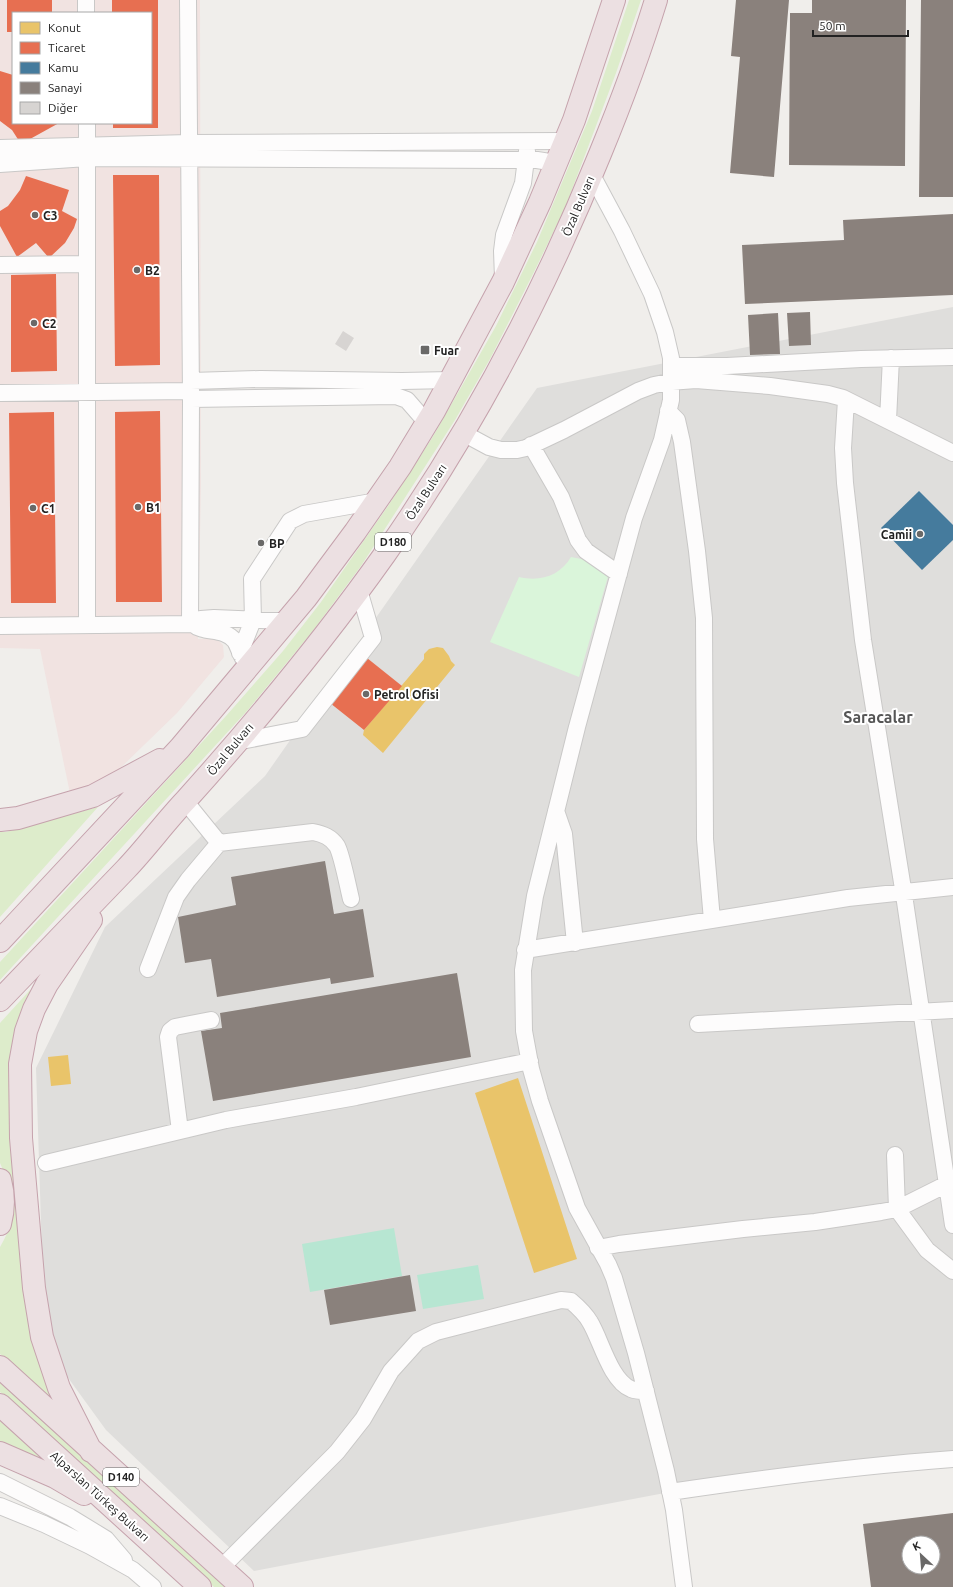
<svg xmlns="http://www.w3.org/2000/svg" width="953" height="1587" font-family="Ubuntu,sans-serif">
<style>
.residential{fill:#dfdedc}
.commercial{fill:#f1e3e1;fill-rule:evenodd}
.grass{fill:#ddeccb}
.park{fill:#daf5da}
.pitch{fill:#b7e6d2}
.homes{fill:#e9c46a}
.shops{fill:#e76f51}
.public{fill:#457b9d}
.industry{fill:#8a817c;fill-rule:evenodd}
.building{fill:#d7d4d2}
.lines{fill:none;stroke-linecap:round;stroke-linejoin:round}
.minor-casing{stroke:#c9c8c7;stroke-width:18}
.highway-casing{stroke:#c5a2ac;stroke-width:24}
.minor{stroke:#fdfcfc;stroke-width:16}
.highway{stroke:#ece0e2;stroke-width:22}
.poi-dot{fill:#6a6968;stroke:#fff;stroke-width:1.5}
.labels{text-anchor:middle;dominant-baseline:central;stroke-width:4;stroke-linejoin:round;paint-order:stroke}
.shield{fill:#fff;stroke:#646464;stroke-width:1}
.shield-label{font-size:11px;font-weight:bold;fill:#222}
.street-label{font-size:12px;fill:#222;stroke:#fff}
.poi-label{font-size:12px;font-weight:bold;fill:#222;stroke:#fff;text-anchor:start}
.district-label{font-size:16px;font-weight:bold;fill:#555;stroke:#fff}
</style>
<rect width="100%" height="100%" fill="#f0eeeb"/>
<!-- residential -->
<path class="residential" d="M953 307V1459L670 1492 254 1571 106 1430 45 1346 36 1068 105 927 265 776 537 388Z"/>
<!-- commercial -->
<path class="commercial" d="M0 0H200L201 485 198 639 216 638 223 645 224 657 177 713 112 776 71 798 40 649 0 648ZM13 13H151V123H13Z"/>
<!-- grass -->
<path class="grass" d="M629 0H641L616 73 565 208 534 272 490 359 455 420 361 566 312 632 247 711 0 980V962L226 716 283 651 321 602 388 506 432 438 463 384 496 326 537 242 592 111Z
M98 807 0 917V832H6Z
M30 990 33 992 11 1069 9 1094 13 1152 63 1412 0 1354V1247C5 1238 9 1230 12 1221 14 1210 5 1173 0 1163V1023Z
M0 1378 229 1587H214L0 1392Z
M0 1417 51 1465 0 1443Z"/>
<!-- park -->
<path class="park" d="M571 557 591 561 609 573 579 677 490 642 519 577C540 582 560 576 571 557Z"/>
<!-- pitch -->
<path class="pitch" d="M394 1228 402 1276 310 1292 302 1244Z
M478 1265 484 1299 423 1309 417 1275Z"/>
<!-- homes -->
<path class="homes" d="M437 647 443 648 449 656 451 661 455 665 383 753 363 735 364 730 424 659V654L429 649Z
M68 1055 71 1084 51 1086 48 1057Z
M518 1078 577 1259 534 1273 475 1093Z"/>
<!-- shops -->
<path class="shops" d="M7 0H52V13H13V32H7Z
M112 0H158V128H113V123H151V13H112Z
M0 71 13 75V123H59L21 144 12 130 0 121Z
M113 175H159L160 365 115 366Z
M26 176 69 190 62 211 77 219 74 228 65 243 49 258 36 243 17 257 0 226V211L8 206 20 190Z
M56 274 57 371 11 372V275Z
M160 411 162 602H116L115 412Z
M54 412 56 603H11L9 413Z
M367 658 402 686 364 730 330 703Z"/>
<!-- public -->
<path class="public" d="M919 491 953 525V540L922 570 881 528Z"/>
<!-- industry -->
<path class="industry" d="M736 0H789L774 177 730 173 740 57 731 56Z
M812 0H906L905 166 789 165 790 13H812Z
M921 0H953V197H919Z
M953 214V295L745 304 742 245 844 240 843 220Z
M810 312 811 345 789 346 787 313Z
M778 313 780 354 750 355 748 315Z
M325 861 334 914 363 909 374 977 331 984 330 978 217 997 211 959 185 963 178 917 236 905 231 877Z
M457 973 471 1057 213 1101 201 1031 222 1028 220 1013Z
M410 1275 416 1311 330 1325 324 1290Z
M953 1513V1587H871L863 1524ZM909 1543H933V1567H909Z"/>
<!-- building -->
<path class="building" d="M343 331 354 338 346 351 335 344Z"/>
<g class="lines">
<!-- minor casing -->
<g class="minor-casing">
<path id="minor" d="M86 0V13
M188 0 191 399 190 624
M87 123V625
M0 148 189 143 565 141
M0 164 87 158 507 160H537L556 163
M592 175 622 231 652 294 665 332 671 358V400L662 440 634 518 577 727 535 896 523 970 524 1031 531 1069 540 1101 577 1208 608 1264 614 1278 636 1353 666 1471 674 1510 684 1587
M0 265 87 264
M503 278 502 251 504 235 523 183 527 151
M672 366H727L861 359 953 357
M191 381 260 379 402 381 451 380
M0 393 191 391
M191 399 396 396 407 400 427 423
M846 400 843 448 845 483 863 640 904 895 953 1225
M668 411 677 420 682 442 697 551 704 618 705 839 712 920
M888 420 891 358
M463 433 489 447 501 450H517L526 448 564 430 638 391 654 385 669 382 696 380 770 386 828 394 843 398 953 453
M531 445 561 497 578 540 586 551 619 574
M193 624C204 634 224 627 235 641 238 646 240 653 243 658
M0 626 193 624 201 619 214 618 286 621
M240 653 253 620 252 579 290 521 304 514 377 501
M236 742 302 729 373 638 359 590
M556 811 564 834 575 943
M219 843 313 832C323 834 331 837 337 846 342 855 348 887 351 899
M525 950 848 898 953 887
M148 969 176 897 188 880 219 843 185 801
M698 1024 953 1010
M180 1131 168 1037 170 1031 175 1027 211 1020
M895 1155 897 1209 927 1250 953 1271
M46 1163 226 1120 356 1097 530 1061
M598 1248 619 1244 743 1229 815 1222 881 1212 897 1209 947 1184
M0 1482 70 1517 106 1539 124 1560
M670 1492C764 1478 858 1466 953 1459
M0 1506 44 1524 90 1546 133 1570 153 1587
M221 1568 337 1452 363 1419 391 1371 418 1341 436 1332 561 1300 571 1301C578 1307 585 1313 590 1322 601 1340 610 1380 631 1389 636 1391 641 1391 646 1391"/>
</g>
<!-- highway casing -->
<g class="highway-casing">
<path id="highway" d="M0 820 18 818 93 796 160 760
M91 920 47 984 34 1009 26 1031 20 1064 21 1138 34 1288 42 1337 59 1388 91 1451
M0 941 180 748 306 598 355 532 400 467 434 411 503 282 540 202 574 120 614 0
M0 1000C42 956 84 913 126 869 147 847 165 822 186 800 256 722 324 640 385 554 472 430 543 295 600 154 621 103 640 52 656 0
M0 1180C4 1195 4 1209 0 1224
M0 1367 242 1587
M0 1405 200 1587
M0 1453 55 1477 84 1494"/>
</g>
<!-- minor -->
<use href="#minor" class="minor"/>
<!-- highway -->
<use href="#highway" class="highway"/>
</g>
<!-- markers -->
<g class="poi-dot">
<circle cx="35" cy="215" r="4"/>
<circle cx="137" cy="270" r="4"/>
<circle cx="34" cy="323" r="4"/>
<rect x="420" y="345" width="10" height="10" rx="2"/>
<circle cx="138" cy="507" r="4"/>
<circle cx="33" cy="508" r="4"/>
<circle cx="920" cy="534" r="4"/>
<circle cx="261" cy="543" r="4"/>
<circle cx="366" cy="694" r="4"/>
</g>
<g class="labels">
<!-- shield labels -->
<g class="shield">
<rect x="375" y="533" width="36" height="18" rx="3"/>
<rect x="103" y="1468" width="36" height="18" rx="3"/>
</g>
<g class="shield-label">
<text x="393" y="542">D180</text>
<text x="121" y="1477">D140</text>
</g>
<!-- street labels -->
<g class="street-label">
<text transform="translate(578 206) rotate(-67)">Özal Bulvarı</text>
<text transform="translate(426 492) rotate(-57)">Özal Bulvarı</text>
<text transform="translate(230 749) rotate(-50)">Özal Bulvarı</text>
<text transform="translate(100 1496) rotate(42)">Alparslan Türkeş Bulvarı</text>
</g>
<!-- poi labels -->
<g class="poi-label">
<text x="43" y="215">C3</text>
<text x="145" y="270">B2</text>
<text x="42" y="323">C2</text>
<text x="434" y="350">Fuar</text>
<text x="146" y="507">B1</text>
<text x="41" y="508">C1</text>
<text x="912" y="534" text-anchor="end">Camii</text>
<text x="269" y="543">BP</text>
<text x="374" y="694">Petrol Ofisi</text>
</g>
<!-- district labels -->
<g class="district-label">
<text x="878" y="717">Saracalar</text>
</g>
</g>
<!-- legend -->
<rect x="12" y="12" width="140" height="112" fill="#ffffff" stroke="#a7a7a7"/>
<rect x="20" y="22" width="20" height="12" fill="#e9c46a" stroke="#a7a7a7"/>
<text x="48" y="32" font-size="12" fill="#222222">Konut</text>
<rect x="20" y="42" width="20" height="12" fill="#e76f51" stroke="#a7a7a7"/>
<text x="48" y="52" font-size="12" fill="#222222">Ticaret</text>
<rect x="20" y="62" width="20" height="12" fill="#457b9d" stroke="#a7a7a7"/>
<text x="48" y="72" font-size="12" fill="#222222">Kamu</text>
<rect x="20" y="82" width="20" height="12" fill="#8a817c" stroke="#a7a7a7"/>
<text x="48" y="92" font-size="12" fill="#222222">Sanayi</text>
<rect x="20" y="102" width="20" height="12" fill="#d7d4d2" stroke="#a7a7a7"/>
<text x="48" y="112" font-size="12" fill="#222222">Diğer</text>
<!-- north arrow -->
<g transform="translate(921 1555) rotate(334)"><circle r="19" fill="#ffffff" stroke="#a7a7a7"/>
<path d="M0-3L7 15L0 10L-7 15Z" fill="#6a6968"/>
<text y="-6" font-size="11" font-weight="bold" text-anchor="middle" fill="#222222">K</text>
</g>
<!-- scale -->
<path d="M813 30v6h95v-6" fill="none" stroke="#222222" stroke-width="2"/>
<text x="819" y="30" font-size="12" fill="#222222" stroke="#ffffff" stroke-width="3" paint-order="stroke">50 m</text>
</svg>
